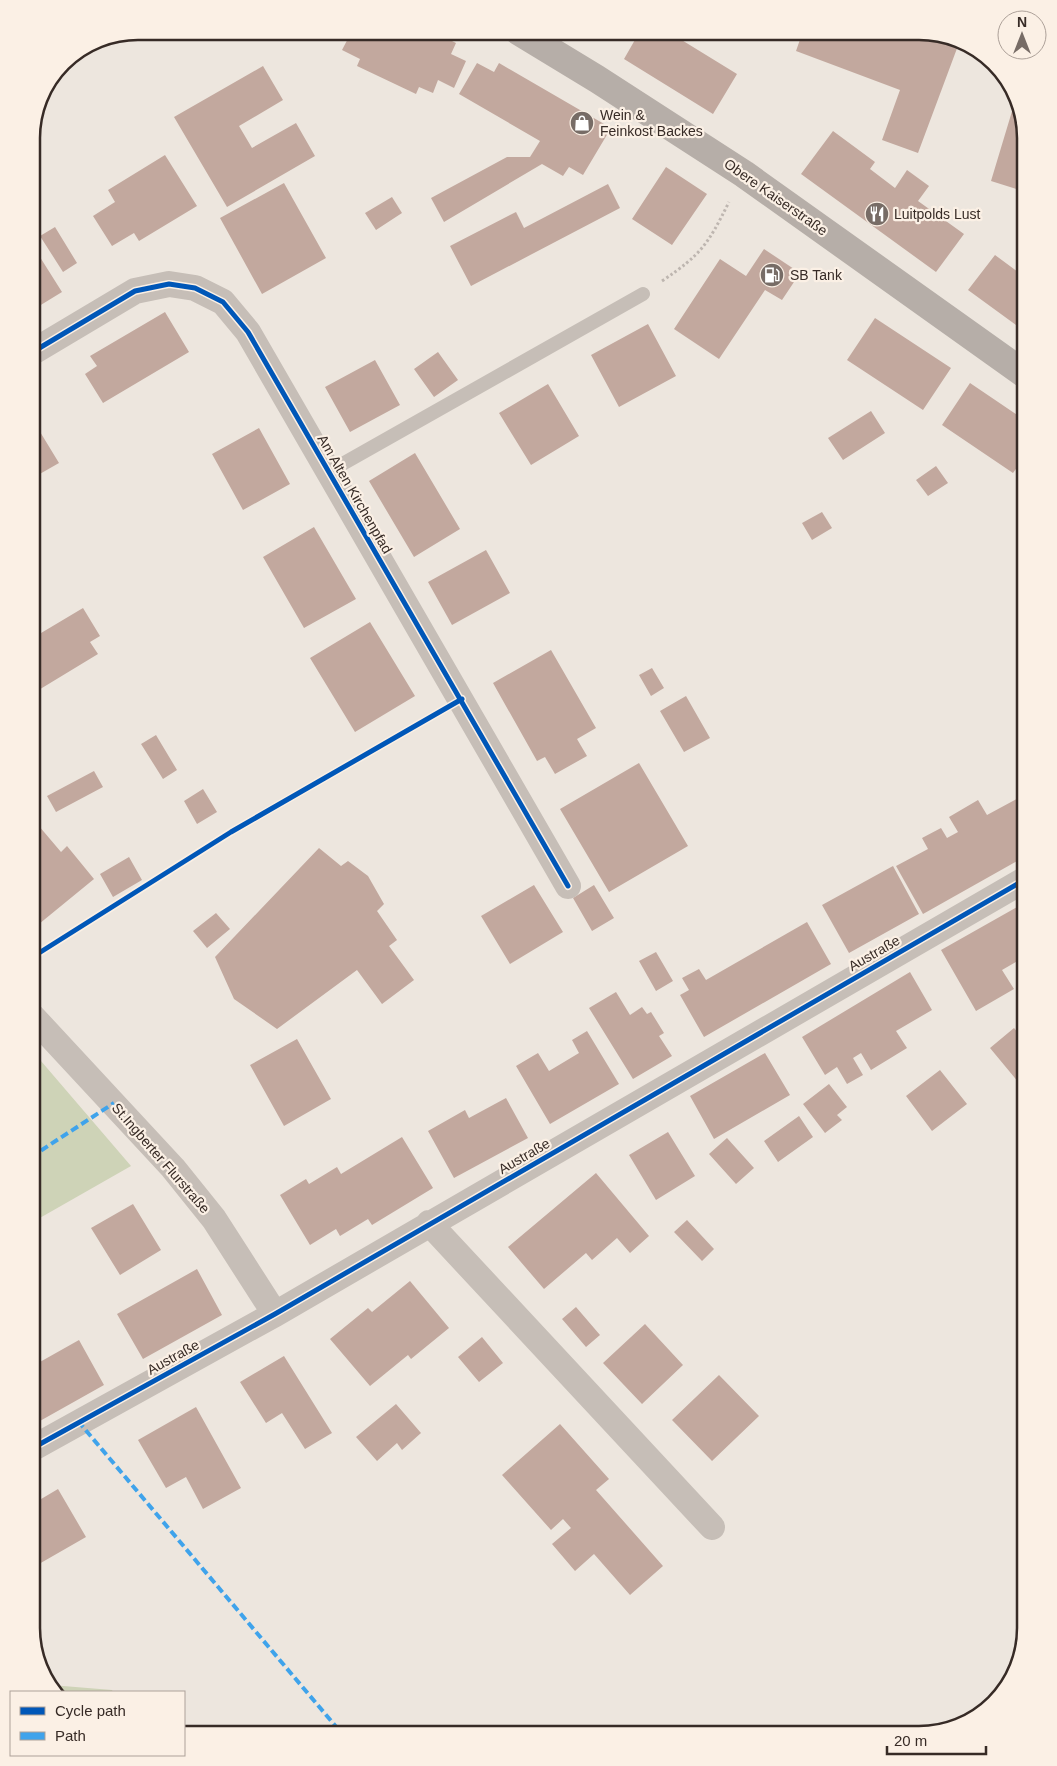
<svg xmlns="http://www.w3.org/2000/svg" width="1057" height="1766" font-family="Helvetica,sans-serif">
<style>
.green{fill:#ced3b7}
.building{fill:#c2a89e}
.lines{fill:none;stroke-linecap:round;stroke-linejoin:round}
.path{stroke:#beb6b0;stroke-width:3;stroke-dasharray:2.5 2.5;stroke-linecap:butt}
.lane{stroke:#c6beb7;stroke-width:14}
.street{stroke:#c6beb7;stroke-width:26}
.secondary{stroke:#b6aea8;stroke-width:28}
.quiet{stroke:#3fa3eb;stroke-width:4;stroke-dasharray:8 4;stroke-linecap:butt}
.cycleway-casing{stroke:#fbf0e5;stroke-width:8}
.cycleway{stroke:#0057b8;stroke-width:5}
.labels{text-anchor:middle;dominant-baseline:central;stroke-width:4.5;stroke-linejoin:round;paint-order:stroke}
.poi-label{font-size:14px;fill:#372b26;stroke:#fbf0e5;text-anchor:start}
.street-label{font-size:14px;fill:#372b26;stroke:#fbf0e5}
.rim{fill:none;stroke:#372b26;stroke-width:2.5}
</style>
<rect width="100%" height="100%" fill="#ede6de"/>
<!-- green -->
<path class="green" d="M31 1052 35 1054 131 1166 31 1223Z
M51 1685 112 1690 113 1692H57Z"/>
<!-- building -->
<path class="building" d="M352 31H432L456 43 451 54 466 61 454 88 438 80 433 93 419 87 416 94 357 66 360 59 342 50Z
M640 31H667L737 74 713 114 624 59Z
M803 31 927 32 959 43 918 153 882 140 900 90 796 51Z
M477 63 494 72 499 63 611 128 583 175 569 167 563 176 542 164 444 222 431 198 507 157H530L540 141 459 94Z
M263 66 283 100 239 126 252 148 296 123 315 156 227 207 174 117Z
M1016 98 1026 138V192L991 181Z
M833 131 875 162 870 169 895 188 907 170 929 186 918 201 964 234 936 272 801 174Z
M165 155 197 206 139 241 134 233 112 246 93 216 115 202 108 190Z
M666 167 707 194 672 245 632 219Z
M284 183 326 258 262 294 220 218Z
M608 184 620 208 471 286 450 246 516 212 524 228Z
M392 197 402 213 376 230 365 213Z
M55 227 77 263 63 272 40 236Z
M33 246 62 292 31 311V247Z
M764 249 800 273 782 300 765 290 719 359 674 329 720 259 746 276Z
M995 255 1026 278V312L1016 325 968 290Z
M165 312 189 352 103 403 85 374 97 366 90 356Z
M875 318 951 368 923 410 847 360Z
M648 324 676 376 619 407 591 355Z
M438 352 458 380 434 397 414 369Z
M375 360 400 405 350 432 325 387Z
M970 383 1026 421V455L1013 473 942 425Z
M548 384 579 436 531 465 499 413Z
M871 411 885 433 843 460 828 438Z
M31 417 59 463 31 479Z
M259 428 290 484 243 510 212 454Z
M415 453 460 529 414 557 369 481Z
M936 466 948 483 928 496 916 480Z
M822 512 832 528 812 540 802 523Z
M314 527 356 599 304 628 263 557Z
M486 550 510 593 452 625 428 582Z
M83 608 100 636 90 642 98 654 37 691 31 682V639Z
M370 622 415 696 355 732 310 658Z
M551 650 596 728 577 739 587 756 555 774 545 757 537 761 493 683Z
M652 668 664 688 651 696 639 675Z
M686 696 710 738 684 752 660 711Z
M156 735 177 770 163 779 141 744Z
M639 763 688 846 609 892 560 809Z
M94 771 103 787 56 812 47 796Z
M203 789 217 812 197 824 184 801Z
M1026 794V856L923 914 896 866 928 849 922 838 941 828 947 838 958 832 949 817 978 800 987 815Z
M33 819 61 852 67 846 94 879 39 924 31 914V820Z
M319 848 341 866 348 861 368 876 384 904 377 911 397 940 389 946 414 980 382 1004 357 970 277 1029 234 999 215 957Z
M129 857 142 880 113 897 100 874Z
M893 866 919 914 849 953 822 905Z
M534 885 563 932 510 964 481 916Z
M594 885 614 918 592 931 573 898Z
M1026 902V956L1002 970 1014 989 976 1011 941 950Z
M216 913 230 929 207 948 193 931Z
M807 922 831 964 704 1037 680 995 689 990 682 978 699 969 706 980Z
M656 952 673 981 656 991 639 961Z
M910 972 932 1010 896 1031 907 1048 871 1070 861 1053 853 1058 863 1075 847 1084 837 1067 825 1075 802 1037Z
M616 992 630 1015 642 1007 647 1014 651 1012 664 1033 659 1036 672 1056 633 1079 589 1008Z
M1014 1028 1026 1042V1077L1019 1083 990 1048Z
M587 1031 619 1084 550 1124 516 1066 538 1053 549 1071 579 1053 572 1040Z
M297 1039 331 1099 284 1126 250 1065Z
M765 1053 790 1095 714 1139 690 1096Z
M940 1070 967 1104 932 1131 906 1096Z
M829 1084 847 1107 837 1115 842 1120 825 1133 803 1104Z
M506 1098 528 1138 454 1178 428 1131 465 1110 469 1118Z
M799 1116 813 1137 778 1162 764 1141Z
M668 1132 695 1176 656 1200 629 1155Z
M402 1137 433 1188 372 1225 368 1219 340 1236 336 1229 310 1245 280 1195 306 1179 309 1184 337 1167 341 1174Z
M727 1138 754 1168 736 1184 709 1154Z
M596 1173 649 1236 630 1253 617 1238 592 1260 586 1253 544 1289 508 1247Z
M133 1204 161 1250 120 1275 91 1228Z
M687 1220 714 1249 702 1261 674 1232Z
M197 1269 222 1315 143 1359 117 1314Z
M410 1281 449 1328 411 1359 408 1355 370 1386 330 1339 368 1308 372 1312Z
M576 1307 600 1335 586 1347 562 1319Z
M645 1324 683 1365 642 1404 603 1363Z
M482 1337 503 1363 479 1382 458 1357Z
M79 1340 104 1385 31 1426V1367Z
M284 1356 332 1433 305 1449 282 1413 266 1423 240 1382Z
M719 1375 759 1416 712 1461 672 1420Z
M396 1404 421 1433 402 1450 397 1443 377 1461 356 1437Z
M196 1407 241 1488 203 1509 186 1477 166 1488 138 1440Z
M560 1424 609 1479 596 1490 663 1566 630 1595 594 1554 575 1571 552 1544 571 1528 563 1519 551 1530 502 1475Z
M58 1489 86 1537 32 1568 31 1505Z"/>
<g class="lines">
<!-- path -->
<path class="path" d="M662 281C702 254 708 244 729 202"/>
<!-- lane -->
<path class="lane" d="M330 471 643 294"/>
<!-- street -->
<path class="street" d="M31 353 135 291 169 284 195 288 223 302 248 332 568 886
M31 1015 173 1168 214 1219 275 1314
M429 1223 712 1527
M31 1449 275 1314 1026 879"/>
<!-- secondary -->
<path class="secondary" d="M518 31 597 79 744 174 1026 375"/>
<!-- quiet -->
<path class="quiet" d="M31 1157 114 1103
M78 1421 343 1735"/>
<!-- cycleway casing -->
<g class="cycleway-casing">
<path id="cycleway" d="M31 353 135 291 169 284 195 288 223 302 248 332 568 886
M31 958 231 832 462 699
M31 1449 275 1314 1026 879"/>
</g>
<!-- cycleway -->
<use href="#cycleway" class="cycleway"/>
</g>
<!-- icons -->
<defs>
<g id="shop-disc" transform="scale(1.25)"><circle r="9.5" fill="#776c66" stroke="#fbf0e5"/><path d="M-5-2.5h2.3a2.7 3.5 0 0 1 5.4 0H5L5.5 6h-11ZM-1.5-2.5h3a1.5 2.3 0 0 0-3 0Z" fill="#fff"/></g>
<g id="restaurant-disc" transform="scale(1.25)"><circle r="9.5" fill="#776c66" stroke="#fbf0e5"/><path d="M-5-6h1v4h1v-4h1v4h1v-4h1v5L-1.5 .5V6h-2V.5L-5-1ZM5-6V6H3V1.5H1.5Q1.5-4 5-6Z" fill="#fff"/></g>
<g id="fuel-disc" transform="scale(1.25)"><circle r="9.5" fill="#776c66" stroke="#fbf0e5"/><path d="M-5.5-6h7V0h2V4h1.3V-2.5L3-4.5l.8-.8L6-3V5H2.5V1h-1V6h-7ZM-4.2-4.7v3.2H.2V-4.7Z" fill="#fff"/></g>
</defs>
<g fill-rule="evenodd">
<use href="#shop-disc" x="582" y="123"/>
<use href="#restaurant-disc" x="877" y="214"/>
<use href="#fuel-disc" x="772" y="275"/>
</g>
<g class="labels">
<!-- poi labels -->
<g class="poi-label">
<text x="600" y="115">Wein &amp;<tspan x="600" dy="16">Feinkost Backes</tspan></text>
<text x="894" y="214">Luitpolds Lust</text>
<text x="790" y="275">SB Tank</text>
</g>
<!-- street labels -->
<g class="street-label">
<text transform="translate(776 197) rotate(35)">Obere Kaiserstraße</text>
<text transform="translate(355 494) rotate(60)">Am Alten Kirchenpfad</text>
<text transform="translate(874 953) rotate(-30)">Austraße</text>
<text transform="translate(524 1156) rotate(-30)">Austraße</text>
<text transform="translate(161 1158) rotate(49)">St.Ingberter Flurstraße</text>
<text transform="translate(173 1357) rotate(-29)">Austraße</text>
</g>
</g>
<!-- crop -->
<path d="M0 0H1057V1766H0ZM138 40H919A98 98 0 0 1 1017 138V1628A98 98 0 0 1 919 1726H138A98 98 0 0 1 40 1628V138A98 98 0 0 1 138 40Z" fill="#fbf0e5" fill-rule="evenodd"/>
<path class="rim" d="M138 40H919A98 98 0 0 1 1017 138V1628A98 98 0 0 1 919 1726H138A98 98 0 0 1 40 1628V138A98 98 0 0 1 138 40Z"/>
<!-- legend -->
<rect x="10" y="1691" width="175" height="65" fill="#fbf0e5" stroke="#ada199"/>
<rect x="20" y="1707" width="25" height="8" fill="#0057b8" stroke="#ada199"/>
<text x="55" y="1716" font-size="15" fill="#372b26">Cycle path</text>
<rect x="20" y="1732" width="25" height="8" fill="#3fa3eb" stroke="#ada199"/>
<text x="55" y="1741" font-size="15" fill="#372b26">Path</text>
<!-- north arrow -->
<g transform="translate(1022 35)"><circle r="24" fill="#fbf0e5" stroke="#ada199"/>
<path d="M0-4L9 19L0 12L-9 19Z" fill="#776c66"/>
<text y="-8" font-size="14" font-weight="bold" text-anchor="middle" fill="#372b26">N</text>
</g>
<!-- scale -->
<path d="M887 1746v8h99v-8" fill="none" stroke="#372b26" stroke-width="2.5"/>
<text x="894" y="1746" font-size="15" fill="#372b26" stroke="#fbf0e5" stroke-width="4" paint-order="stroke">20 m</text>
</svg>
